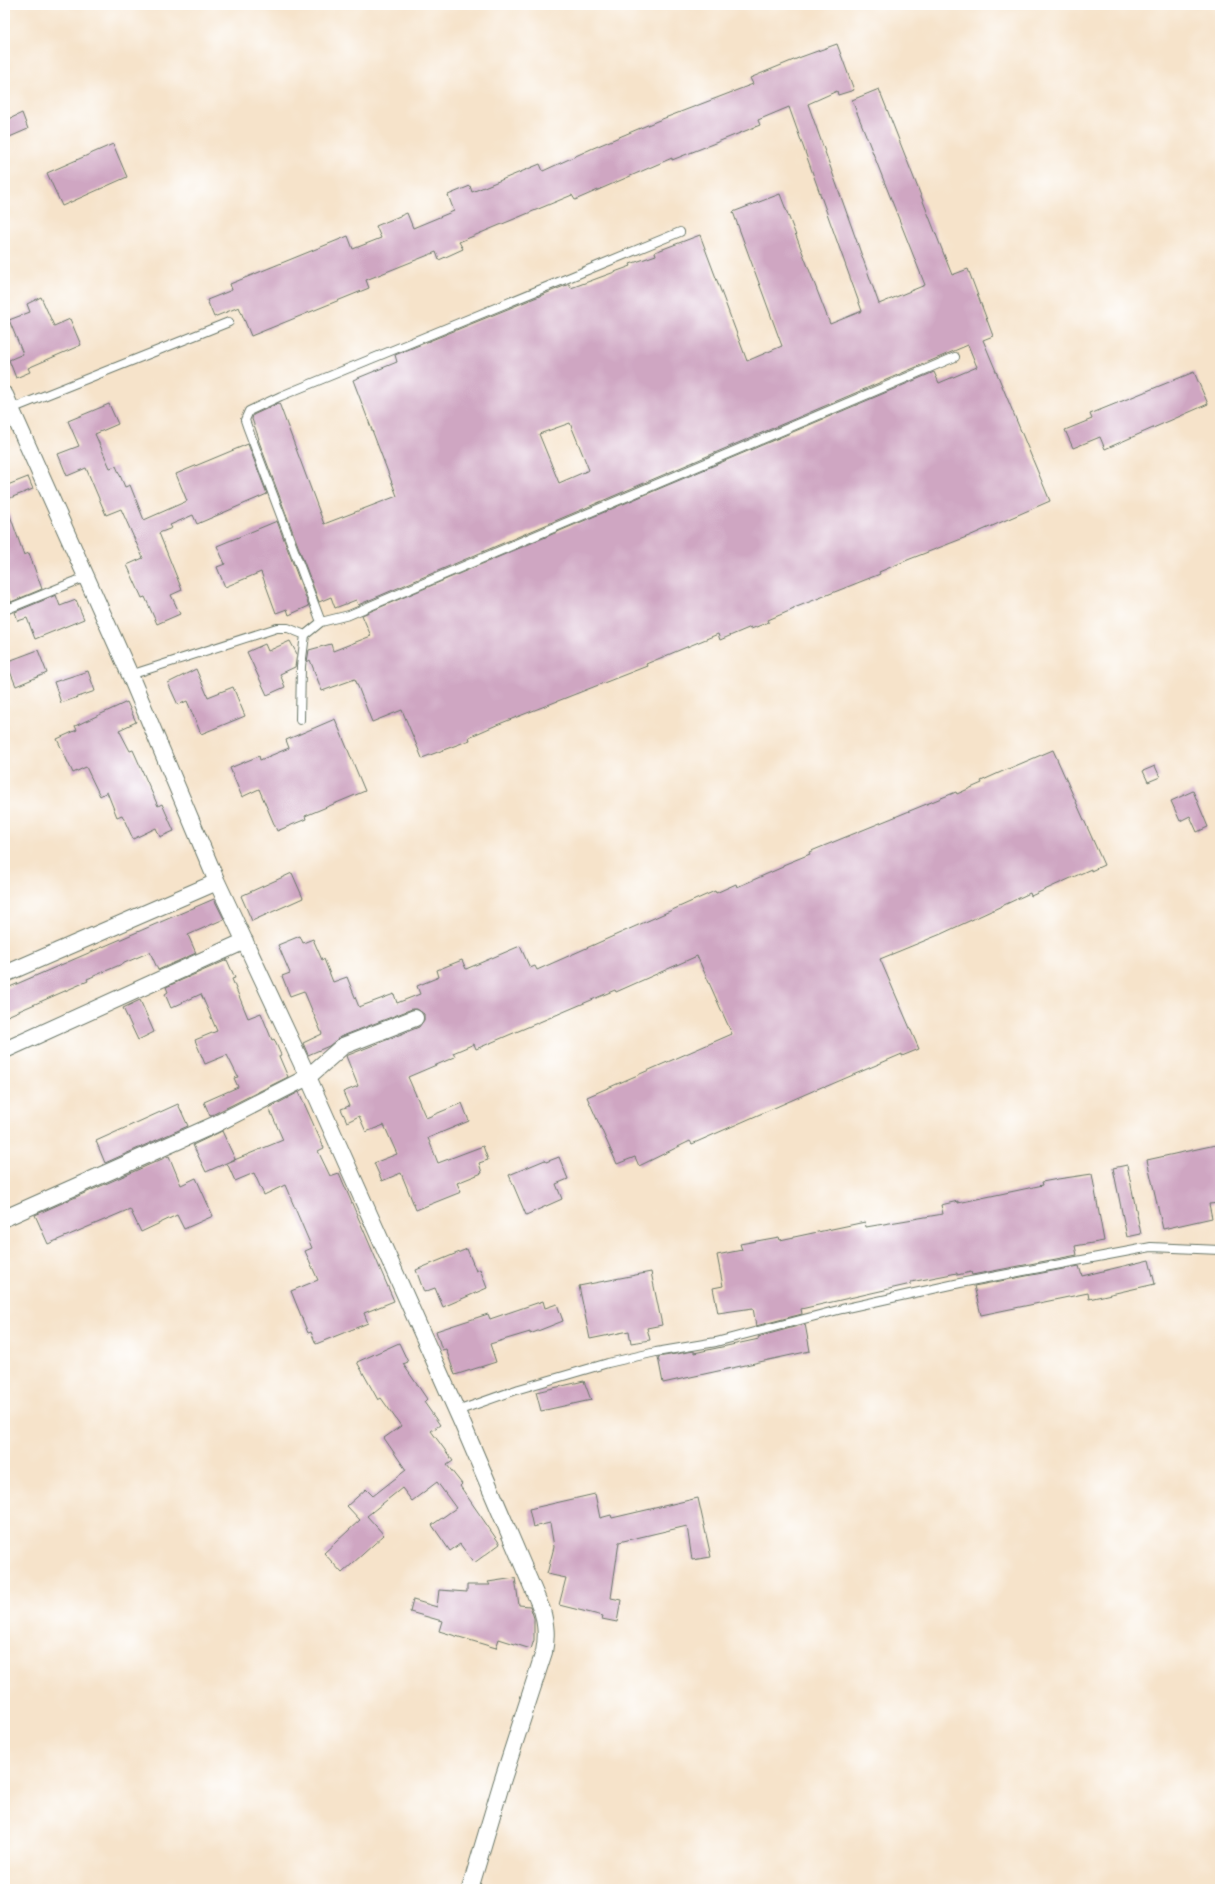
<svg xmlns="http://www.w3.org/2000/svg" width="1225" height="1894" font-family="'Libre Bodoni',serif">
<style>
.building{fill:#cfa6c2;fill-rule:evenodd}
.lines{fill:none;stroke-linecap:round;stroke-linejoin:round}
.service-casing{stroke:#6a7768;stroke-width:10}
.minor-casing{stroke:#6a7768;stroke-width:18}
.service{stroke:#fff;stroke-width:8}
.minor{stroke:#fff;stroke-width:16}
</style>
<rect width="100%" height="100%" fill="#fff"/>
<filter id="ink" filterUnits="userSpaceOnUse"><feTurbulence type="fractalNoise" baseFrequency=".025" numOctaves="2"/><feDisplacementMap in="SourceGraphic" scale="8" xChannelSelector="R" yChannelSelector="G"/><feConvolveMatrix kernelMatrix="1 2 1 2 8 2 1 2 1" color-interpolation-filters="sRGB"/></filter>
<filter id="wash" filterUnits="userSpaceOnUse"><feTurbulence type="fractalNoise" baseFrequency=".012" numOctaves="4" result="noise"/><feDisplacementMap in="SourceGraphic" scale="16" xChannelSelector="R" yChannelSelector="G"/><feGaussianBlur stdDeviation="0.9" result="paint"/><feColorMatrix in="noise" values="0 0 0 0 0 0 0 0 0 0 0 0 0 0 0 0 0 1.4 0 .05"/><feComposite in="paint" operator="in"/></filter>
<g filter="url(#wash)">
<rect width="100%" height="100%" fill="#f6e3ca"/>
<g id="blocks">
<!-- building -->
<path class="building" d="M837 44 854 90 838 95 837 91 808 104 879 304 925 285 852 100 879 89 952 275 968 269 993 336 983 340 1050 501 969 536 910 559 879 572 880 574 794 608V609L768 620 769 622 751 629V627L720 640 718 634 646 664 647 666 499 724 469 737 470 740 422 758 402 710 372 722 355 679 322 691 310 660 307 662 309 650 331 644 333 651 371 636 362 615 934 372 939 383 977 367 968 345 358 605 356 600 335 608 331 597 319 602 258 439H259L252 419 253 415 279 403 324 524 397 496 353 380 397 362 395 355 569 284 571 288 631 266 630 264 656 255 655 252 700 235 747 361 782 346 733 212 780 194 830 324 862 311 789 107 758 120 760 125 710 145 672 160V158L575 200 572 195 459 242 463 249 439 260 436 252 366 280 369 288 251 336 239 307 214 317 207 300 232 290 230 284 348 236 353 249 381 238 376 226 407 213 413 228 454 211 448 195 470 186 472 192 540 164 543 171 591 149 657 121 753 84 750 78 801 57ZM570 423 589 470 559 483 539 434Z
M22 113 28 129 5 139V121Z
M113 144 127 177 62 206 47 173Z
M41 297 54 326 70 319 81 345 28 368 30 372 16 378 9 360 23 354 9 320 30 312 27 304Z
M1194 372 1208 404 1105 449 1100 437 1073 448 1065 430 1092 419 1090 414Z
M109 404 118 424 95 434 110 468 116 466 125 487 130 485 144 520 187 501 176 474 248 444 267 494 197 524 193 515 170 525 172 528 159 533 182 590 171 595 180 614 157 624 145 597 142 598 127 565 143 558 121 509 106 515 86 468 67 476 58 454 79 446 68 421Z
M28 477 33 489 5 500V486Z
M7 507 24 555 29 553 42 589 11 602 5 586V508Z
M277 521 309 606 289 615 287 609 276 613 261 572 225 587 217 567 225 564 217 546Z
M56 595 60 606 76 600 84 619 35 639 27 618 18 621 15 612Z
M290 641 297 654 295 667 280 674 285 687 267 695 247 652 265 644 268 651Z
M38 650 47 673 16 686 6 662Z
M196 669 208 697 233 687 245 716 201 734 187 701 178 705 168 683Z
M88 671 95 691 61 703 54 682Z
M127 702 136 722 119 730 130 751 133 750 158 806 162 804 174 831 160 837 156 828 133 839 122 815 117 817 107 792 100 796 86 767 73 773 57 739 77 730 75 726Z
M335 719 365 791 305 816 306 819 277 831 259 789 242 797 230 768 259 756 260 760 289 748 286 740Z
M1053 750 1104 865 1091 871V869L1031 896 1030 893 941 934 880 959 919 1049 902 1056V1054L825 1087 824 1086 692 1144 690 1141 639 1166 635 1157 617 1164 587 1097 732 1034 697 956 616 992 615 990 476 1049 474 1044 453 1053 455 1057 408 1077 426 1118 462 1103 469 1121 428 1138 438 1163 483 1146 488 1160 479 1163 482 1173 457 1183 461 1192 416 1210 401 1173 382 1181 374 1163 397 1154 384 1125 366 1132 359 1116 347 1122 341 1109 349 1106 343 1092 358 1086 346 1056 419 1027 424 1020V1014L417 1009H412L340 1037 329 1046 308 1055 303 1043 322 1034 304 991 290 996 282 976 290 973 278 945 300 936 303 943 313 939 322 960 324 959 333 982 347 977 359 1007 394 994 397 1003 420 994 417 986 439 977 437 970 462 960 466 969 520 946 530 968 535 966 537 970 715 891 716 893 736 884 737 887 783 867V865L810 854 809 852 956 792 957 794 982 783 981 781 1001 772Z
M1155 766 1160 777 1148 782 1143 771Z
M1193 791 1208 827 1197 832 1190 816 1180 821 1171 801Z
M292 873 303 898 252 921 241 896Z
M214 899 224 919 188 935 196 953 158 970 150 952 87 979 88 981 5 1017V989Z
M227 960 235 978 232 979 248 1018 261 1013 272 1040 274 1039 281 1055 279 1056 288 1077 210 1116 204 1102 238 1087 234 1078 238 1077 227 1055 205 1064 195 1040 217 1031 201 994 171 1008 165 994 168 992 166 987Z
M140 1000 154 1032 138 1040 123 1008Z
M299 1092 324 1148 318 1151 330 1176 339 1173 394 1301 364 1313 368 1323 316 1344 311 1332 308 1333 291 1291 318 1280 305 1251 312 1248 285 1185 264 1195 254 1173 235 1181 227 1163 283 1140 269 1108Z
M178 1104 188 1126 105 1163 96 1141Z
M222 1131 235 1159 206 1172 193 1145Z
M1220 1144V1203L1209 1204 1212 1218 1163 1229 1147 1160Z
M169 1156 181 1185 196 1178 213 1216 184 1229 177 1215 141 1232 130 1209 48 1244 35 1215Z
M559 1157 568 1179 556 1184 562 1199 526 1215 509 1175 545 1160 546 1162Z
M1127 1165 1141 1234 1127 1237 1113 1168Z
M1092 1174 1104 1241 1075 1246 1077 1255 972 1275 971 1272 957 1275V1273L911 1282V1284L801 1309 802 1314 756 1326 753 1308 718 1313 713 1288 723 1286 717 1255 742 1250 740 1244 779 1237 780 1240 865 1222 866 1227 943 1214 941 1205 958 1201V1203L1043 1185 1042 1182 1058 1179Z
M467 1249 476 1271 480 1269 487 1288 443 1307 435 1288 424 1292 416 1270Z
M1149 1260 1155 1284 1089 1299 1088 1293 981 1315 974 1286 1079 1266 1082 1276Z
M651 1272 662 1325 647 1328 650 1340 631 1343 629 1331 590 1339 579 1286Z
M543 1301 545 1308 557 1304 563 1321 530 1334V1332L490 1344 496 1362 455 1375 446 1349 442 1350 436 1331 488 1314 490 1319Z
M805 1324 810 1351 663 1383 658 1357 694 1351V1353L759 1339 758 1337Z
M399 1343 408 1362 403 1364 427 1399 424 1402 440 1425 431 1431 453 1461 447 1465 462 1484 460 1486 500 1544 474 1563 460 1544 450 1551 432 1525 456 1508 437 1482 412 1501 402 1488 367 1516 384 1535 342 1573 324 1553 360 1520 347 1506 366 1489 373 1496 406 1470 384 1438 401 1426 381 1398 378 1400 357 1362Z
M584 1381 591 1400 541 1411 536 1392Z
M595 1494 600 1518 611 1515 612 1518 698 1498 711 1557 692 1560 687 1526 619 1542 611 1598 621 1600 617 1622 602 1619 603 1616 559 1605 566 1578 547 1574 554 1547 550 1523 533 1527 529 1509Z
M515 1578 519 1605 530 1606 534 1618V1640L531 1649 499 1639 496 1648 439 1631 442 1621 410 1612 413 1600 437 1607 439 1590 467 1592V1585H490L488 1582Z"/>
</g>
</g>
<g filter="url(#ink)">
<use href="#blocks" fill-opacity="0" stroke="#6a7768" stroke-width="1"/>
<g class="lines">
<!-- service casing -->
<g class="service-casing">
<path id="service" d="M11 409 229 322
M5 610 86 577
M321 622 247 426 245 420 249 411 281 396 680 232
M130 675 277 628H288L305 635 321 622 349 615 955 357
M300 720 301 666 305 635
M457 1411 519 1389 608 1363 656 1352 716 1342 842 1309 960 1283 1151 1247 1220 1250"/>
</g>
<!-- minor casing -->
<g class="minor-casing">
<path id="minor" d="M5 395 130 675 217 882 308 1077 463 1425 542 1610C546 1625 547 1636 544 1652L501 1785 470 1889
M5 974 217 882
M5 1050 245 941
M5 1218 214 1125 308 1077 343 1046 415 1018"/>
</g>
<!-- service -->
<use href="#service" class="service"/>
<!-- minor -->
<use href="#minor" class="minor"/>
</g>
</g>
<!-- margin -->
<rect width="1225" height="1894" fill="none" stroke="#fff" stroke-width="20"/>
</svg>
